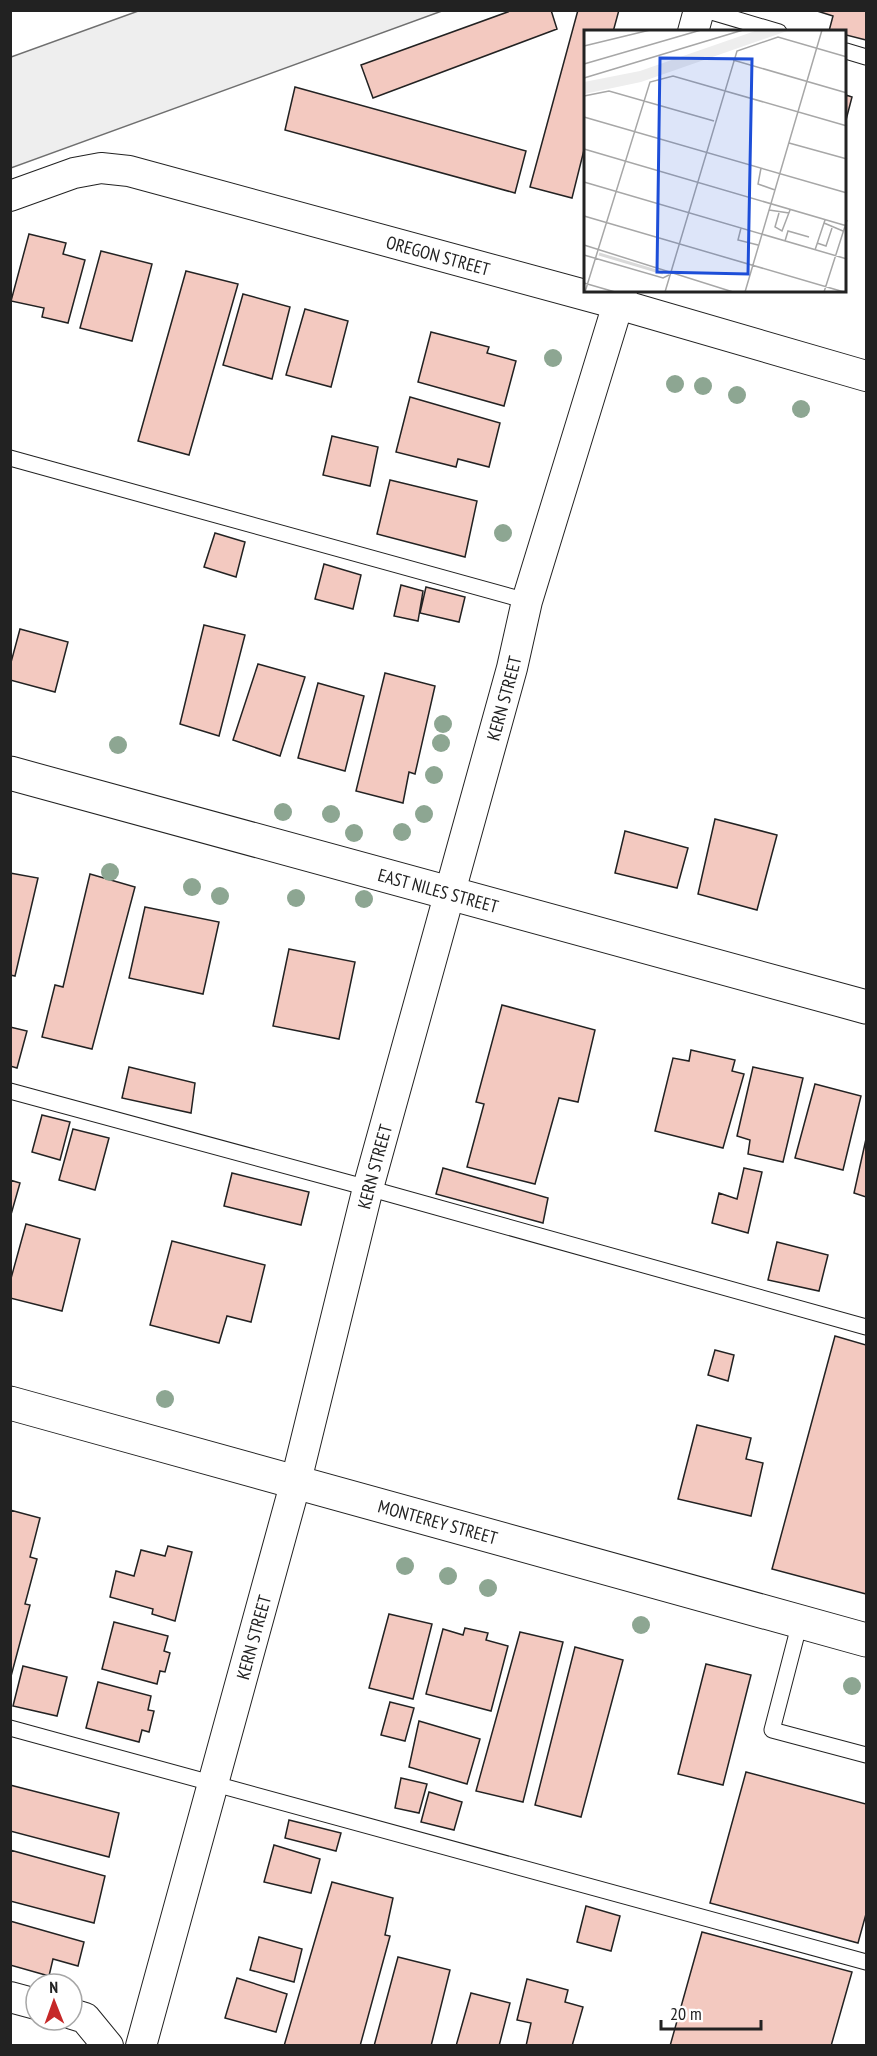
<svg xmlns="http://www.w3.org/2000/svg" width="877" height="2056" font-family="'PT Sans Narrow',sans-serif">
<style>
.green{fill:#eee;stroke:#6f6f6f;stroke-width:1.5}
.building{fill:#f3c9c0;stroke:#222;stroke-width:1.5}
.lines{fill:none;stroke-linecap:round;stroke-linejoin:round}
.service-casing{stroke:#222;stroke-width:17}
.minor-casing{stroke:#222;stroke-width:32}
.secondary-casing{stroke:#222;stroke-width:35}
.service{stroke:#fff;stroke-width:15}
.minor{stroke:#fff;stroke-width:30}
.secondary{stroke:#fff;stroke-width:33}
.tree{fill:#8da692}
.labels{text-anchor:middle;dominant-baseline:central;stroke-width:4.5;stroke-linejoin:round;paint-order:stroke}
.street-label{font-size:18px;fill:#222;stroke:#fff}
.inset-river{fill:none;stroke:#d9d9d9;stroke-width:3}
.inset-road{fill:none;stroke:#a7a7a7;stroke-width:1.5}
.view{fill:#1d4ed8;fill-opacity:0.15;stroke:#1d4ed8;stroke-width:3}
.inset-edge{fill:none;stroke:#222;stroke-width:3}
</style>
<rect width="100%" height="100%" fill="#fff"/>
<!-- green -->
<path class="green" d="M141 10H442V11L11 168V57Z"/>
<!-- building -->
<path class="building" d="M513 10H551L557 29 373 98 361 65Z
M578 10H619L613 32H586V142L572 198 530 187Z
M814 10H866V40L846 35V32L829 31 833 16Z
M295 87 526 151 515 193 285 130Z
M846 95 852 97 846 120Z
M29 234 66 243 63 254 85 260 68 323 42 317 44 308 11 301Z
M101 251 152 264 132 341 80 328Z
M186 271 238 284 189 455 138 441Z
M243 294 290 307 272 379 223 365Z
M305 309 348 321 331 387 286 375Z
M431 332 489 347 487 353 516 361 504 406 418 382Z
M410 397 500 423 489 467 458 459 456 467 396 452Z
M332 436 378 447 370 486 323 475Z
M390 480 477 501 465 557 377 534Z
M215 533 245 542 236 577 204 567Z
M324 564 361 575 353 609 315 599Z
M401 585 423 591 418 621 394 616Z
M426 587 465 597 459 622 420 613Z
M204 625 245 635 219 736 180 724Z
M20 629 68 642 55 692 10 680V666Z
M258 664 305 677 280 756 233 740Z
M385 673 435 686 415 774 409 772 403 803 356 791Z
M318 683 364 696 345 771 298 758Z
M715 819 777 835 757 910 698 894Z
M625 831 688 848 677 888 615 873Z
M10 873 38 878 15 976 10 975Z
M90 874 135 887 92 1049 42 1037 55 985 63 987Z
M145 907 219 922 203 994 129 978Z
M289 949 355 962 339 1039 273 1026Z
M502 1005 595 1030 578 1102 559 1098 535 1184 467 1167 484 1104 476 1102Z
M10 1027 27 1031 17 1068 10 1066Z
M691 1050 735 1060 732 1071 744 1074 723 1148 655 1131 673 1058 689 1061Z
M129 1067 195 1083 191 1113 122 1098Z
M753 1067 803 1078 783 1162 748 1154 750 1140 737 1136Z
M815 1084 861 1096 843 1170 795 1158Z
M42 1115 70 1122 60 1160 32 1152Z
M73 1129 109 1138 95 1190 59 1180Z
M866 1139V1197L854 1193Z
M443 1168 548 1198 543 1223 436 1194Z
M744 1168 762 1172 748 1233 712 1223 719 1193 737 1199Z
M232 1173 309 1192 301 1225 224 1206Z
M10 1180 20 1183 10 1218Z
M26 1224 80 1239 62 1311 10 1298V1282Z
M172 1241 265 1265 251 1322 227 1316 219 1343 150 1325Z
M777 1242 828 1255 819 1291 768 1280Z
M835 1336 866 1345V1594L772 1569Z
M715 1350 734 1355 728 1381 708 1375Z
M697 1425 751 1438 746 1459 763 1463 751 1516 678 1499Z
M10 1510 40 1518 30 1557 37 1559 25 1604 30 1605 10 1680Z
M168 1546 192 1552 175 1621 152 1614 153 1609 110 1597 116 1571 134 1576 141 1550 165 1556Z
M389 1614 432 1624 413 1699 369 1688Z
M114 1622 168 1636 164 1651 170 1653 165 1672 160 1671 157 1684 102 1669Z
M465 1628 488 1633 486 1640 508 1646 491 1711 426 1694 443 1629 463 1635Z
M520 1632 563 1642 523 1802 476 1791Z
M575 1647 623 1660 581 1817 535 1805Z
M706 1664 751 1675 723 1785 678 1774Z
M23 1666 67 1677 57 1716 13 1706Z
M98 1682 151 1696 148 1710 154 1711 149 1732 142 1730 139 1742 86 1728Z
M390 1702 414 1708 405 1741 381 1735Z
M419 1721 480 1739 467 1784 409 1767Z
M746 1772 866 1804V1914L858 1943 710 1903Z
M401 1778 427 1784 419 1813 395 1808Z
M10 1785 119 1813 109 1857 10 1831Z
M429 1792 462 1802 454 1830 421 1822Z
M289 1820 341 1833 336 1851 285 1838Z
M274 1845 320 1859 311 1893 264 1882Z
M10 1850 105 1876 94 1923 10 1901Z
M332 1882 393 1898 385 1935 390 1936 360 2046H284Z
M586 1906 620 1916 611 1951 577 1942Z
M10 1921 84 1942 78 1966 53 1959 49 1976 10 1965Z
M702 1932 852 1972 831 2046H670Z
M259 1937 302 1949 294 1982 250 1970Z
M398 1957 450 1970 431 2046H374Z
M237 1978 287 1994 276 2032 225 2018Z
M527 1979 568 1990 565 2002 583 2007 572 2046H526L531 2023 517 2020Z
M471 1993 510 2003 499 2046H456Z"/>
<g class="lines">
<!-- service casing -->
<g class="service-casing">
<path id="service" d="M705 10 779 32
M846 51 866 57
M10 458 527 601
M10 1091 368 1188 866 1327
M800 1622 772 1730 866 1755
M10 1728 866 1962"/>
</g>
<!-- minor casing -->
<g class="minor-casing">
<g id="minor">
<path d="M693 32 699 10"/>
<path id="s1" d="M10 196 74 173 101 168 129 171 618 304 866 376"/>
<path d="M10 1997 36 2004"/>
<path d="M72 2014 85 2018 108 2046"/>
<path id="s2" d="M141 2046 296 1481 368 1188 512 668 527 601 622 291"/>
</g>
</g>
<!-- secondary casing -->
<g class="secondary-casing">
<g id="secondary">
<path id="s3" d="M10 773 866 1007"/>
<path id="s4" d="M10 1403 866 1640"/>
</g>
</g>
<!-- service -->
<use href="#service" class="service"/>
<!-- minor -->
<use href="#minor" class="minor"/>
<!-- secondary -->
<use href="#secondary" class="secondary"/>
</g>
<!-- trees -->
<g class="tree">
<circle cx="553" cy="358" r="9"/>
<circle cx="675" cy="384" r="9"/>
<circle cx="703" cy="386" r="9"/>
<circle cx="737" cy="395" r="9"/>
<circle cx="801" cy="409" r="9"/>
<circle cx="503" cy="533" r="9"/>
<circle cx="443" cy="724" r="9"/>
<circle cx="441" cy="743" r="9"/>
<circle cx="118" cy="745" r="9"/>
<circle cx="434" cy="775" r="9"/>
<circle cx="283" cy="812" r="9"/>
<circle cx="331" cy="814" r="9"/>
<circle cx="424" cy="814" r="9"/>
<circle cx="402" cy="832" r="9"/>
<circle cx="354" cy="833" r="9"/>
<circle cx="110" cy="872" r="9"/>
<circle cx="192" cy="887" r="9"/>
<circle cx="220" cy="896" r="9"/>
<circle cx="296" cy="898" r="9"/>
<circle cx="364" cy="899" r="9"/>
<circle cx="165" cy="1399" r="9"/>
<circle cx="405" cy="1566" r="9"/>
<circle cx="448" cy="1576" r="9"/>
<circle cx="488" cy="1588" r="9"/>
<circle cx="641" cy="1625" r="9"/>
<circle cx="852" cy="1686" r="9"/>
</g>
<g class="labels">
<!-- street labels -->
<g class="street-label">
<text stroke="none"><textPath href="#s1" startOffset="444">OREGON STREET</textPath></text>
<text stroke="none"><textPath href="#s2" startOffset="1396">KERN STREET</textPath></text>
<text stroke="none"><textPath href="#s3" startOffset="444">EAST NILES STREET</textPath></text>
<text stroke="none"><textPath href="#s2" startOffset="910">KERN STREET</textPath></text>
<text stroke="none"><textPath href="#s4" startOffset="444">MONTEREY STREET</textPath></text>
<text stroke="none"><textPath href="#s2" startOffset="424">KERN STREET</textPath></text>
</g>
</g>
<!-- overview -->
<g transform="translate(584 30)">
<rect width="262" height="262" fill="#fff"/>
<path d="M174 0H206L57 52 0 64V52L56 41Z" fill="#eee"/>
<path class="inset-river" d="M15 224 79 243"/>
<path class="inset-road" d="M0 16 66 0M149 30 263 63M0 34 117 0M0 48 159 0M0 66 25 61 130 91M0 87 263 163M205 113 263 129M0 119 263 196M177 138 174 154 191 160M0 152 263 229M185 180 205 183M195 183 191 197 198 201 206 180M0 186 260 262M240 193 259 201M157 198 154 210 174 215M201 211 204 201 225 207M233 213 242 216 248 198M0 215 149 262M231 220 241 190M0 225 79 248 85 245M0 253 31 262M1 262 66 52 89 46 263 96M81 262 153 21 194 7 263 27M161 262 238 0M240 262 263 190"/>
<path class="view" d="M76 28 168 29 164 244 73 242Z"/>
<rect width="262" height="262" class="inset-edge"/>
</g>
<!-- border -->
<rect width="877" height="2056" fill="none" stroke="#222222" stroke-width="24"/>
<!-- north arrow -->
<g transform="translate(54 2002) rotate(359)"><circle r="28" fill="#ffffff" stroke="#a7a7a7" stroke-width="1.5"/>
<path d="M0-4.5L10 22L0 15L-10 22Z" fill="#c62828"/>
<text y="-9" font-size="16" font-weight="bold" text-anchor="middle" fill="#222222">N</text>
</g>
<!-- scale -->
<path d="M661 2020v9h100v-9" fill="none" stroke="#222222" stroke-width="3"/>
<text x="670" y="2020" font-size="18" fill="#222222" stroke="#ffffff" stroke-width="4.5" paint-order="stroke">20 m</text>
</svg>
